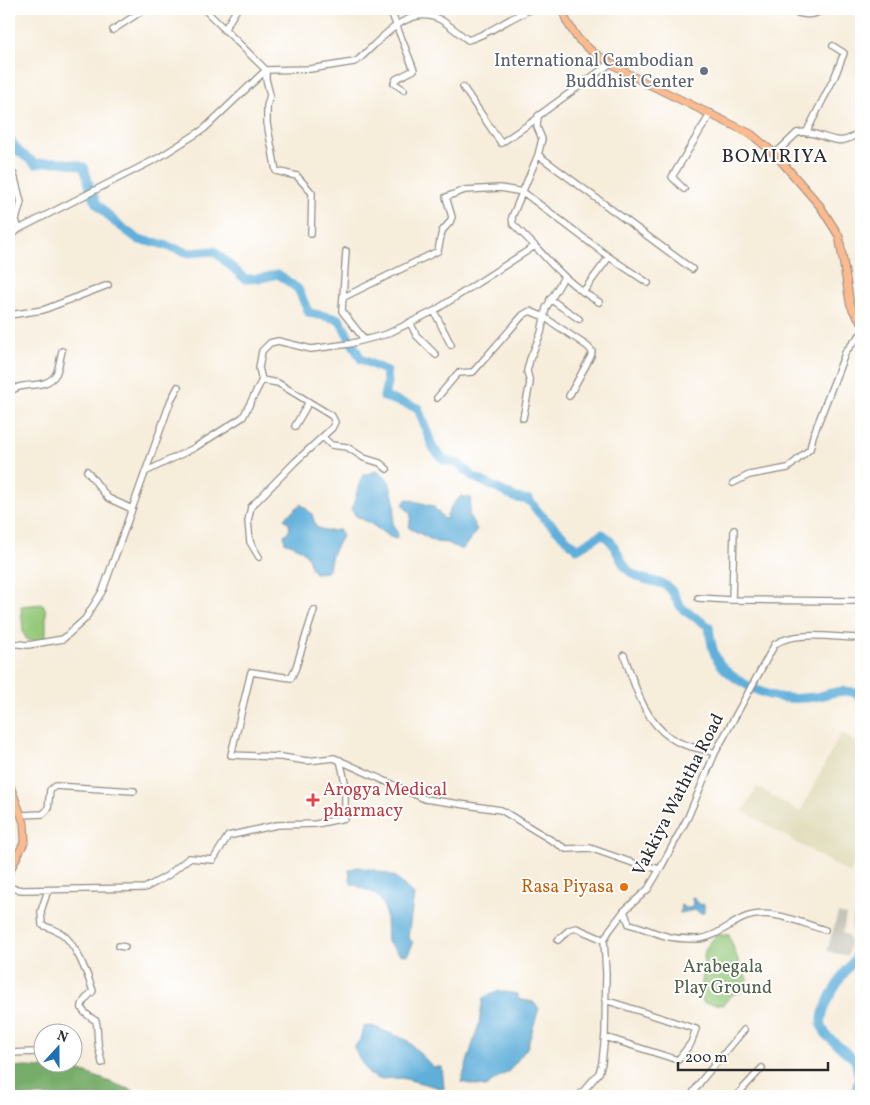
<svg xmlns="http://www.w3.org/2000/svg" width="870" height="1105" font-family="Vollkorn,serif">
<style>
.built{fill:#e1dcba}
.industrial{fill:#c5c5b8}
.green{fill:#94c97a;stroke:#607a52}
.forest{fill:#77ad6a;stroke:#516c4a}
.water{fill:#5fafda;stroke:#456d82}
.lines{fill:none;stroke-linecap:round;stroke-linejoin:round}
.river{stroke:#5fafda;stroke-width:9}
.minor-casing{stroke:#918c83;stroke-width:8}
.major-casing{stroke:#918c83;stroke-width:9}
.minor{stroke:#fff;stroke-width:5.5}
.major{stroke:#fcba8e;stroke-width:7}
.worship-dot{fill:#6b7280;stroke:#fff;stroke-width:2}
.health-dot{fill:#e0444e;stroke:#fff;stroke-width:2}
.food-dot{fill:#e8710a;stroke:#fff;stroke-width:2}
.labels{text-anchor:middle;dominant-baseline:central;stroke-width:4;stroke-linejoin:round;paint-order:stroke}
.worship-label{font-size:18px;fill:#5b616d;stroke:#fff;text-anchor:end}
.health-label{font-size:18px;fill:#be3a42;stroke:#fff;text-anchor:start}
.street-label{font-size:18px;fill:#2b2b2b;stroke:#fff}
.food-label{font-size:18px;fill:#c56008;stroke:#fff;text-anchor:end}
.park-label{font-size:18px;fill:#506247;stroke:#fff}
.quarter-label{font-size:20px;letter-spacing:1px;fill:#2b2b2b;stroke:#fff}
</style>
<rect width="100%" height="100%" fill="#fff"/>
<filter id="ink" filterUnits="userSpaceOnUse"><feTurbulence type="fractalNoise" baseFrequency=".02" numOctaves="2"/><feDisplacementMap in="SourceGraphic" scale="10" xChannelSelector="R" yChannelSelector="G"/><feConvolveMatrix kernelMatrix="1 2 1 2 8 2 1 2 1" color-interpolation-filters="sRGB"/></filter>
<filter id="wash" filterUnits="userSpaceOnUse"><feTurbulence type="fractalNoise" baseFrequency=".0096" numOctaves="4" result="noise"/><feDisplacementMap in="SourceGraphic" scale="20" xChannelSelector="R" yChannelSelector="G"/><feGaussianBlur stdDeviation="1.12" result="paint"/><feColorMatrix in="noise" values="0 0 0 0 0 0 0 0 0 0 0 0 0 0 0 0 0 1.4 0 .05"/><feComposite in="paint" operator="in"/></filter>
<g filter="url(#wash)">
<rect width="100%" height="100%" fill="#f7eddb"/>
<!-- built -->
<path class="built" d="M841 733 861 745V854L850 874 743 811 757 787 800 812Z"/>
<!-- industrial -->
<path class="industrial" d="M838 913 846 915 843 933 848 935 850 944 848 956 827 951Z"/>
<!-- green -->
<path class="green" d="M43 604 46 611V637L38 641 27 640 23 633 21 606Z
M717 935H729L738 960 748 981 744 991 733 994 723 1005 704 1003 699 995C701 989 702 982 703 975 705 955 700 951 717 935Z"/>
<!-- forest -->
<path class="forest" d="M9 1066 78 1070 132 1090 141 1096H9Z"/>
<!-- water -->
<path class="water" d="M376 471 380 472 389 481 395 505 393 525 398 534 396 539 390 537 368 522 356 516 351 509C357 498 357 486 363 475Z
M461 496 471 498 469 515 477 530 462 550 448 543 436 542 409 528 411 515 403 504 407 499 433 506 445 520 452 505Z
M301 504 312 514 316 527 327 531 340 530 342 536 332 554 329 568 326 572 315 573C309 568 311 564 308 558 305 550 293 544 285 543L284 535 290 530 289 523 284 519Z
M357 867 375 870 394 876 414 895 408 937 413 943 408 955 400 954 387 942C385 905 391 897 351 884L349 870Z
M694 897 700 905 704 904V913H700L695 910 680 913 681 905 685 908H691L693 904 692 898Z
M499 991 518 994V999L533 1002 539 1008 527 1048 509 1071 485 1087 461 1082 479 1024 483 998Z
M372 1026 407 1040 433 1067H442L444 1089 402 1078 379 1079 369 1074 358 1056 354 1047 360 1040 363 1027Z"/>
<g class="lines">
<!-- river -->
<path class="river" d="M9 140 12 142 19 152 36 164C53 160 67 162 84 167L90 188 97 204 116 223 139 240 158 243 189 253 214 251 245 279 262 278 278 274 298 289 309 313 339 319 361 359 386 371 387 383 384 397 418 408 433 448 444 460 459 464 472 476 516 498 529 500 539 513 577 549 602 534C617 542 617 560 629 571 641 582 653 579 665 585 675 590 676 603 683 609 691 616 701 620 709 627 712 654 716 666 740 681 755 690 769 697 787 698 795 699 806 698 814 697 827 695 839 689 852 692 856 693 858 696 861 698
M855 1096 859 1077 855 1060 827 1036 821 1025 823 1013 830 996 842 976 857 956V922L861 911"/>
</g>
</g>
<g filter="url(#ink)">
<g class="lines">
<!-- minor casing -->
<g class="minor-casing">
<path id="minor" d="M204 9 266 70V79L270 95 267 106V123L276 171 297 176 312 193 311 234
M390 9 414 70 396 79 394 83 404 90
M786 9C797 13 813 19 822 9
M113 30 145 9
M224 30 237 9
M463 87 501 143 538 118
M806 133 835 76 844 53 833 46
M775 154 797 133C822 128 839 155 861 129
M538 155 692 269
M14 175 21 202 16 220 19 229
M684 189 672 177 711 113
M9 238 19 229 160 157 204 129 266 70 310 69 354 62 358 60C380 41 407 4 439 19 449 24 458 33 468 40 491 34 510 16 533 9
M535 246C557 270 571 286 599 302
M346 251 342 311 364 339
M583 292 609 257
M344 297 438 251 442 231 450 222 452 217 446 197 465 190 500 188 523 192 609 257 648 283
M550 299 579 319
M434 311 451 345
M9 315 43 310 108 285
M410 322 416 335 436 355
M262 380 259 368 262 351 270 343 278 341 311 349 349 344 387 334 434 311 535 246 513 224 512 217 538 155 542 139 537 127 538 116 611 63
M9 393C21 379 45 392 56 374 59 368 60 358 62 351
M437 398 458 373 473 372 523 315 530 311 544 317 587 346 592 351 591 356 569 396
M523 418 530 383 527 371 530 359 541 333 546 308 564 277
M295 426 309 402
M323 437 331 445 347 447 364 458 380 463 387 469
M87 471 108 498 132 509
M145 472 194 448 243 417 262 380 278 383 332 416 335 422 332 428 295 462 251 507 248 521 250 542 259 557
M733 483 749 475 788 468 810 449 813 436 846 351 861 334
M698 598 731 600 861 601
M732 600 734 530
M314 610 296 667 291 678 251 672 231 755 281 757 307 761 334 758 425 799 501 810 566 849 590 848 636 864 660 869
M9 643 28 645 63 639 85 619 103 590 171 400 178 387
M624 655C634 683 644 721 671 738 683 747 701 748 715 753
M21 815 43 814 48 809 50 790 55 786 134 791
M9 888 23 890 145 888 167 876 189 858 213 860 228 836 277 825 316 824 345 818V782L340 760
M48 890 41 911 42 925C48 927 55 930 61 933 75 942 88 975 93 991 77 1007 78 1009 96 1021 98 1029 97 1035 98 1042 98 1049 101 1056 102 1063
M624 911 629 924C643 927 653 933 666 936 675 939 687 939 697 939 714 939 730 923 746 917 771 908 801 923 825 930
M558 940 569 930 576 928 604 940
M119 946 125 947
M605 1037 678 1060 691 1043 696 1029 605 1000
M9 1053 36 1052 42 1055
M58 1062 64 1065
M579 1096 599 1073 602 1063 605 1034 606 973 604 940 609 931 624 911 648 889 660 869 688 817 715 753 775 644C796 630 837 638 861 638
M691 1096 701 1081 744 1030
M736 1096 762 1068"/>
</g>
<!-- major casing -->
<g class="major-casing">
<path id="major" d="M562 9 567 22 578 39 594 53 634 77 751 134 775 154 820 206 839 236 850 303 853 310 861 321
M9 783 24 823 25 841 9 872"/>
</g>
<!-- minor -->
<use href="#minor" class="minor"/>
<!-- major -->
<use href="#major" class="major"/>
</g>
</g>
<!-- markers -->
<circle class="worship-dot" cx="704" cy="71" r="5"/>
<path class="health-dot" d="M310.5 792.5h5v5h5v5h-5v5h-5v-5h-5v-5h5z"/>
<circle class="food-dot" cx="624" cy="887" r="5"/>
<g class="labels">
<!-- worship labels -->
<g class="worship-label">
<text x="694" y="61">International Cambodian<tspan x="694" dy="21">Buddhist Center</tspan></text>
</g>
<!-- health labels -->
<g class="health-label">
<text x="323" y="790">Arogya Medical<tspan x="323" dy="21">pharmacy</tspan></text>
</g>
<!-- street labels -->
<g class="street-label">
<text transform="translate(679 795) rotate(-63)">Vakkiya Waththa Road</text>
</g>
<!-- food labels -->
<g class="food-label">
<text x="614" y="887">Rasa Piyasa</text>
</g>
<!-- park labels -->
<g class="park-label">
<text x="723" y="967">Arabegala<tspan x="723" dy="21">Play Ground</tspan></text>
</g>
<!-- quarter labels -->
<g class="quarter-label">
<text x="775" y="157">BOMIRIYA</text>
</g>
</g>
<!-- margin -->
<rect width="870" height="1105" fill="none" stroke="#fff" stroke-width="30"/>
<!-- north arrow -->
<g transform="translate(58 1048) rotate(21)"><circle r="24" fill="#ffffff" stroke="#aaaaaa"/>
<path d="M0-4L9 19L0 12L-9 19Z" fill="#1f6fb2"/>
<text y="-8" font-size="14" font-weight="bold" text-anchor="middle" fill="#2b2b2b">N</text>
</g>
<!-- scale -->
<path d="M678 1062v8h150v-8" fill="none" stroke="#2b2b2b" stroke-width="2.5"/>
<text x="685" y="1062" font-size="15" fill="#2b2b2b" stroke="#ffffff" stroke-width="4" paint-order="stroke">200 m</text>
</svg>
